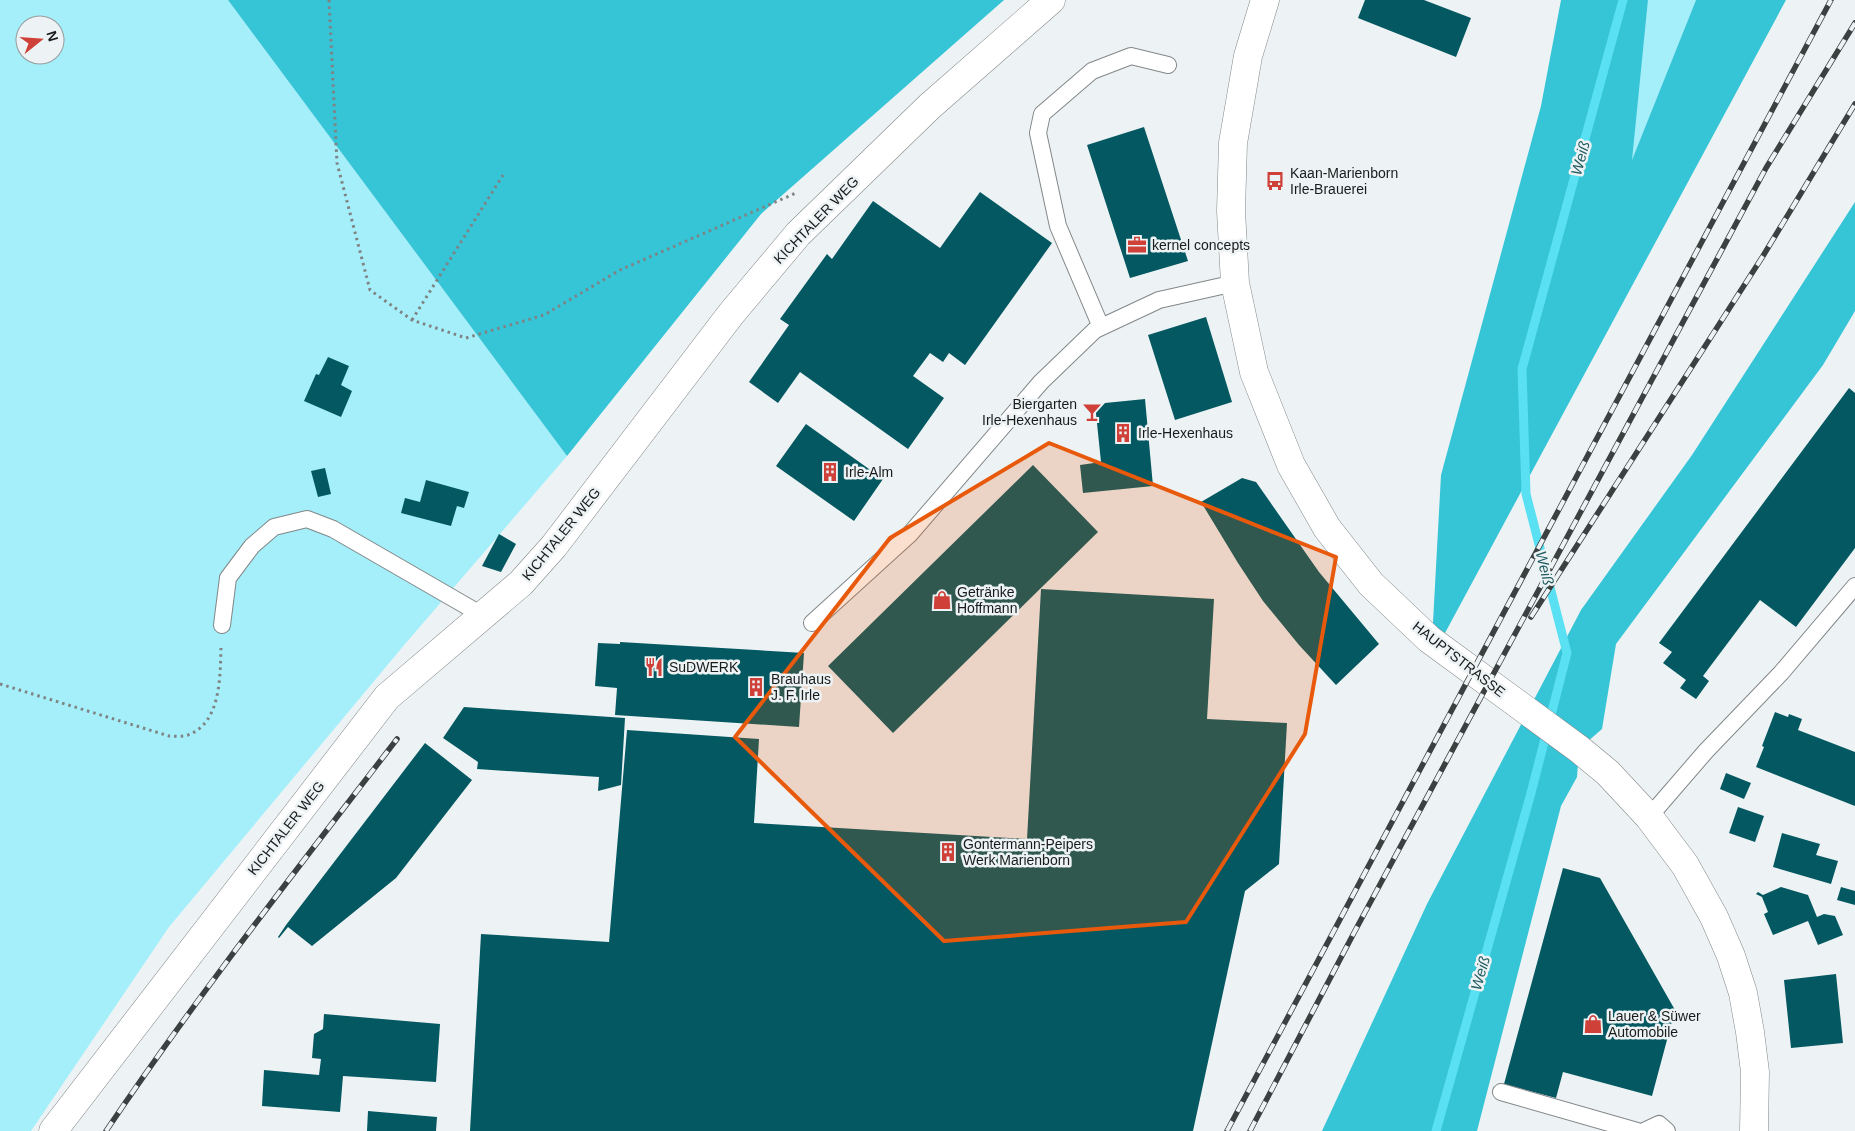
<svg xmlns="http://www.w3.org/2000/svg" width="1855" height="1131" font-family="Helvetica,sans-serif">
<style>
.green{fill:#a4effa;fill-rule:evenodd}
.forest{fill:#36c4d7}
.lines{fill:none;stroke-linecap:round;stroke-linejoin:round}
.stream{stroke:#59e0f2;stroke-width:9}
.building{fill:#045861}
.lane-casing{stroke:#828788;stroke-width:18}
.street-casing{stroke:#828788;stroke-width:29}
.secondary-casing{stroke:#828788;stroke-width:29}
.path{stroke:#7f8384;stroke-width:3;stroke-dasharray:2.5 4;stroke-linecap:butt}
.lane{stroke:#fff;stroke-width:16}
.street{stroke:#fff;stroke-width:28}
.secondary{stroke:#fff;stroke-width:28}
.rail-casing{stroke:#3d4040;stroke-width:5.5}
.rail{stroke:#edf3f4;stroke-width:4;stroke-dasharray:11;stroke-linecap:butt}
.marked{fill:#e8590c;fill-opacity:0.2;stroke:#e8590c;stroke-width:4;stroke-linejoin:round}
.labels{text-anchor:middle;dominant-baseline:central;stroke-width:5;stroke-linejoin:round;paint-order:stroke}
.poi-label{font-size:14px;fill:#191b1b;stroke:#edf3f4;text-anchor:start}
.street-label{font-size:14px;fill:#191b1b;stroke:#edf3f4}
.water-label{font-size:15px;font-style:italic;fill:#225b62;stroke:#edf3f4}
</style>
<rect width="100%" height="100%" fill="#edf3f4"/>
<!-- green -->
<path class="green" d="M0 0H228L567 456 405 644 169 927 31 1131H0ZM25 25H55V55H25Z
M1648 0H1696L1631 163Z"/>
<!-- forest -->
<path class="forest" d="M228 0H1004L761 214 567 456Z
M1561 0H1648L1632 160 1696 0H1786L1431 659 1441 475 1541 106Z
M1855 202V311L1823 365 1616 644 1602 729 1579 749 1577 777 1561 806 1477 1131H1322L1427 904 1581 610 1692 455Z"/>
<g class="lines">
<!-- stream -->
<path class="stream" d="M1436 1131 1531 793 1567 653 1526 494 1522 369 1623 0"/>
</g>
<!-- building -->
<path class="building" d="M1365 0H1424L1471 18 1456 57 1358 18Z
M1144 127 1188 261 1130 278 1087 145Z
M980 192 1052 243 965 365 949 353 943 362 930 353 913 376 944 398 908 449 800 372 778 403 749 382 789 325 780 319 827 254 832 259 873 201 940 248Z
M1206 317 1232 402 1175 420 1148 335Z
M328 357 349 366 341 385 352 391 341 417 304 401 316 374 319 375Z
M1849 388 1855 393V548L1796 627 1760 600 1703 676 1709 681 1696 699 1680 688 1686 680 1663 663 1672 652 1659 643Z
M1145 399 1153 486 1083 493 1080 465 1101 462 1095 404Z
M806 424 883 479 854 521 776 466Z
M1033 465 1098 532 893 733 828 666Z
M325 468 331 494 318 497 311 471Z
M1242 478 1256 482 1319 572 1379 644 1336 685 1299 645 1263 601 1238 563 1201 502Z
M426 480 469 492 464 508 457 506 451 526 401 513 405 498 420 502Z
M499 534 516 544 501 572 482 566Z
M1041 589 1214 599 1207 719 1287 723 1279 864 1245 891 1193 1131H470L481 934 609 942 627 730 759 739 754 823 1027 839Z
M620 642 804 653 799 727 615 715 617 688 595 686 598 643 620 644Z
M464 707 625 718 621 785 598 791 599 777 477 769 478 762 443 738Z
M1775 712 1788 717 1789 714 1802 719 1798 730 1855 752V806L1756 767 1764 747 1762 746Z
M425 743 472 780 396 878 312 946 288 927 279 938 278 937 286 925Z
M1726 773 1751 783 1744 799 1720 789Z
M1738 807 1764 816 1755 842 1729 833Z
M1782 833 1820 844 1816 855 1838 861 1831 884 1773 867Z
M1563 868 1600 878 1675 1010 1652 1096 1563 1072 1556 1098 1504 1084Z
M1781 887 1808 895 1817 917 1824 914 1835 916 1843 935 1818 945 1808 921 1773 935 1764 914 1768 912 1762 897 1756 894 1758 892 1763 895Z
M1841 887 1855 891V905L1837 900Z
M1836 974 1843 1043 1791 1048 1784 980Z
M324 1014 440 1024 436 1082 343 1076 340 1112 262 1106 264 1070 319 1075 321 1059 312 1058 314 1034 323 1029Z
M368 1111 437 1117 436 1131H367Z"/>
<g class="lines">
<!-- lane casing -->
<g class="lane-casing">
<path id="lane" d="M1101 327 1058 226 1038 133 1042 114 1092 71 1131 56 1168 65
M812 623 910 534 1041 382 1095 330 1159 300 1235 283
M222 625 228 578 252 546 274 527 307 519 333 529 482 615
M1649 817 1706 751 1781 673 1855 586
M1501 1092 1637 1131
M1644 1131 1659 1124 1667 1131"/>
</g>
<!-- street casing -->
<g class="street-casing">
<path id="street" d="M53 1131 387 697 521 583 554 546 731 314 798 234 930 106 1051 0"/>
</g>
<!-- secondary casing -->
<g class="secondary-casing">
<path id="secondary" d="M1265 0 1248 56 1233 143 1231 211 1235 283 1254 372 1291 465 1327 528 1371 584 1429 639 1579 749 1608 773 1649 817 1685 865 1714 917 1731 956 1743 993 1750 1032 1755 1072 1754 1131"/>
</g>
<!-- path -->
<path class="path" d="M329 0 337 163 370 290 412 320 466 338 544 315 620 270 796 193
M412 320 503 175
M0 684 169 736C175 736 183 737 188 735 221 723 220 677 221 648"/>
<!-- lane -->
<use href="#lane" class="lane"/>
<!-- street -->
<use href="#street" class="street"/>
<!-- secondary -->
<use href="#secondary" class="secondary"/>
<!-- rail casing -->
<g class="rail-casing">
<path id="rail" d="M1531 617 1763 256 1855 104
M106 1131C197 996 298 868 397 739
M1227 1131 1831 0
M1250 1131 1356 929 1766 168 1855 23"/>
</g>
<!-- rail -->
<use href="#rail" class="rail"/>
</g>
<!-- marked area -->
<path class="marked" d="M1049 443 1336 557 1305 734 1186 922 944 941 735 737 890 538Z"/>
<!-- icons -->
<defs>
<g id="bus-bare" transform="scale(1.5)"><path d="M-5-6H5V4H4V6H2V4H-2V6H-4V4H-5ZM-3.5-4V0h7V-4ZM-3.5 1.2v1.5H-2V1.2ZM2 1.2v1.5H3.5V1.2Z" fill="#cf4138" stroke="#edf3f4" stroke-width="2.5" paint-order="stroke"/></g>
<g id="office-bare" transform="scale(1.5)"><path d="M-6-3h4V-5.5h4V-3h4V5H-6ZM-1-4.5V-3h2v-1.5ZM-6 0V1H6V0Z" fill="#cf4138" stroke="#edf3f4" stroke-width="2.5" paint-order="stroke"/></g>
<g id="bar-bare" transform="scale(1.5)"><path d="M-6-5H6L.8 .8V4.5H3.5V6h-7V4.5H-.8V.8Z" fill="#cf4138" stroke="#edf3f4" stroke-width="2.5" paint-order="stroke"/></g>
<g id="building-bare" transform="scale(1.5)"><path d="M-4-6H4V6H1V3H-1V6H-4ZM-2.5-4.3h1.7v1.8h-1.7ZM.8-4.3h1.7v1.8H.8ZM-2.5-1h1.7V.8h-1.7ZM.8-1h1.7V.8H.8Z" fill="#cf4138" stroke="#edf3f4" stroke-width="2.5" paint-order="stroke"/></g>
<g id="shop-bare" transform="scale(1.5)"><path d="M-5-2.5h2.3a2.7 3.5 0 0 1 5.4 0H5L5.5 6h-11ZM-1.5-2.5h3a1.5 2.3 0 0 0-3 0Z" fill="#cf4138" stroke="#edf3f4" stroke-width="2.5" paint-order="stroke"/></g>
<g id="restaurant-bare" transform="scale(1.5)"><path d="M-5-6h1v4h1v-4h1v4h1v-4h1v5L-1.5 .5V6h-2V.5L-5-1ZM5-6V6H3V1.5H1.5Q1.5-4 5-6Z" fill="#cf4138" stroke="#edf3f4" stroke-width="2.5" paint-order="stroke"/></g>
</defs>
<g fill-rule="evenodd">
<use href="#bus-bare" x="1275" y="181"/>
<use href="#office-bare" x="1137" y="245"/>
<use href="#bar-bare" x="1092" y="412"/>
<use href="#building-bare" x="1123" y="433"/>
<use href="#building-bare" x="830" y="472"/>
<use href="#shop-bare" x="942" y="600"/>
<use href="#restaurant-bare" x="654" y="667"/>
<use href="#building-bare" x="756" y="687"/>
<use href="#building-bare" x="948" y="852"/>
<use href="#shop-bare" x="1593" y="1024"/>
</g>
<g class="labels">
<!-- poi labels -->
<g class="poi-label">
<text x="1290" y="173">Kaan-Marienborn<tspan x="1290" dy="16">Irle-Brauerei</tspan></text>
<text x="1152" y="245">kernel concepts</text>
<text x="1077" y="404" text-anchor="end">Biergarten<tspan x="1077" dy="16">Irle-Hexenhaus</tspan></text>
<text x="1138" y="433">Irle-Hexenhaus</text>
<text x="845" y="472">Irle-Alm</text>
<text x="957" y="592">Getränke<tspan x="957" dy="16">Hoffmann</tspan></text>
<text x="669" y="667">SuDWERK</text>
<text x="771" y="679">Brauhaus<tspan x="771" dy="16">J. F. Irle</tspan></text>
<text x="963" y="844">Gontermann-Peipers<tspan x="963" dy="16">Werk Marienborn</tspan></text>
<text x="1608" y="1016">Lauer &amp; Süwer<tspan x="1608" dy="16">Automobile</tspan></text>
</g>
<!-- street labels -->
<g class="street-label">
<text transform="translate(816 220) rotate(-46)">KICHTALER WEG</text>
<text transform="translate(561 534) rotate(-51)">KICHTALER WEG</text>
<text transform="translate(1459 659) rotate(38)">HAUPTSTRASSE</text>
<text transform="translate(286 828) rotate(-52)">KICHTALER WEG</text>
</g>
<!-- water labels -->
<g class="water-label">
<text transform="translate(1580 158) rotate(-75)">Weiß</text>
<text transform="translate(1545 568) rotate(76)">Weiß</text>
<text transform="translate(1480 973) rotate(-74)">Weiß</text>
</g>
</g>
<!-- north arrow -->
<g transform="translate(40 40) rotate(73)"><circle r="24" fill="#edf3f4" stroke="#989d9d"/>
<path d="M0-4L9 19L0 12L-9 19Z" fill="#cf4138"/>
<text y="-8" font-size="14" font-weight="bold" text-anchor="middle" fill="#191b1b">N</text>
</g>
</svg>
